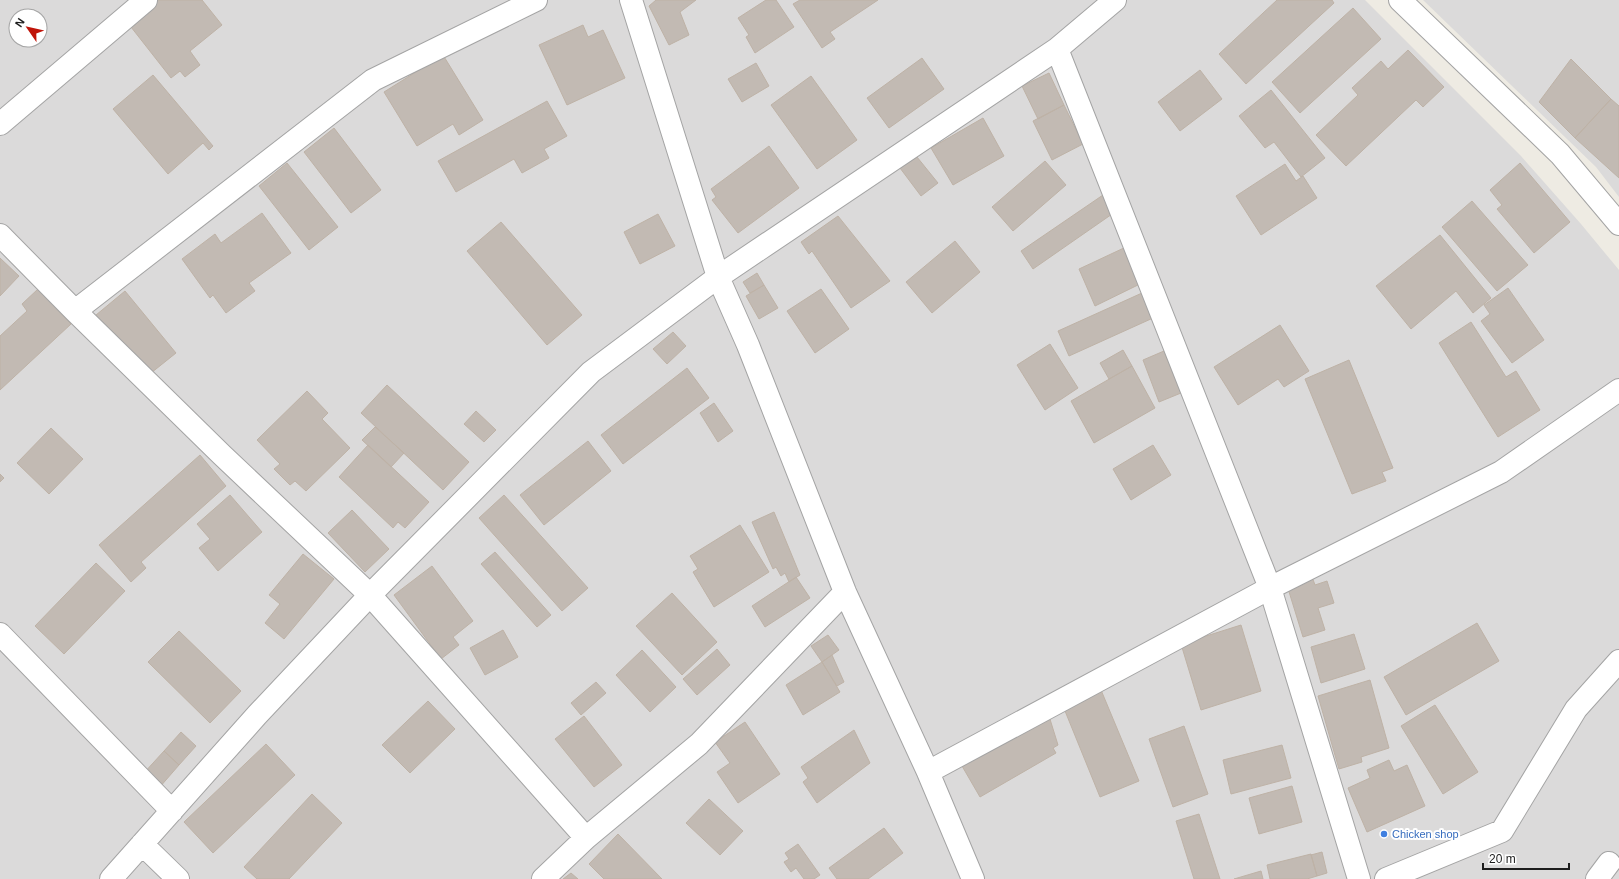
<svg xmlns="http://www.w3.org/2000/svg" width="1619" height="879" font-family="Arial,sans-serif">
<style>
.residential{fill:#dbdada;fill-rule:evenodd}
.building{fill:#c2bab3;stroke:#beb2a6}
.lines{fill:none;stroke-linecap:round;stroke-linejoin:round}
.minor-casing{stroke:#a4a4a4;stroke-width:24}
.tertiary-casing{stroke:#a4a4a4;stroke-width:24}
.minor{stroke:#fff;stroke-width:22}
.tertiary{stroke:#fff;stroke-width:22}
.shop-dot{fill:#3f7fe0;stroke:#fff;stroke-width:1.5}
.labels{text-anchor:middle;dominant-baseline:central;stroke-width:4;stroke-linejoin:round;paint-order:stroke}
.shop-label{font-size:11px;fill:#366cbe;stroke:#fff;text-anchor:start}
</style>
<rect width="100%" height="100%" fill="#eeebe3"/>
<!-- residential -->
<path class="residential" d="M0 0H1365L1521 156 1581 224 1619 270V879H0ZM16 16H40V40H16Z
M1423 0H1619V197L1596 167Z"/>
<!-- building -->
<path class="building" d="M151 0H202L222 25 190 51 200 65 185 77 180 71 171 78 131 27 148 13 143 6Z
M656 0H696L680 12 689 35 669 45 649 6Z
M766 0H776L794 27 755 53 746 37 749 35 738 18Z
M800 0H878L830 32 835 39 822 48 793 4Z
M1277 0H1332L1334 3 1246 84 1219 54Z
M1353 8 1381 39 1300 113 1272 82Z
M583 25 588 37 603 30 625 78 567 105 539 45Z
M1408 50 1444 87 1423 107 1416 100 1346 166 1316 135 1358 95 1352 88 1381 61 1388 69Z
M443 55 483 120 459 135 453 124 417 146 384 92Z
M922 58 944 89 889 128 867 98Z
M1571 59 1611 99 1575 138 1539 102Z
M756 63 769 86 742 102 728 79Z
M1200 70 1222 99 1180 131 1158 102Z
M1049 73 1064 105 1038 119 1022 86Z
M153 75 213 146 209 150 203 143 168 174 113 109Z
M811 76 857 140 817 169 771 105Z
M1271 90 1325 158 1301 177 1274 142 1265 148 1239 116Z
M1611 99 1619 106V178L1575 138Z
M547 101 567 136 544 149 549 158 522 173 514 159 456 192 438 161Z
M1064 105 1083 144 1052 160 1033 121Z
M983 118 1004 156 953 185 931 148Z
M334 128 381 190 351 213 304 152Z
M769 146 799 188 738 233 712 200 716 197 711 189Z
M917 157 938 183 921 196 900 168Z
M1045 161 1066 185 1013 231 992 207Z
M287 163 338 227 309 250 259 186Z
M1520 163 1570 222 1534 253 1497 209 1502 205 1490 190Z
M1285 164 1296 181 1303 176 1317 198 1261 235 1236 196Z
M1103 195 1115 212 1033 269 1021 251Z
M1472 201 1528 265 1497 291 1442 227Z
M262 213 291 253 249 283 255 291 226 313 213 295 210 298 182 259 215 234 221 243Z
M658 214 675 246 640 264 624 232Z
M838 216 890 281 851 308 812 251 809 254 801 242Z
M501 222 582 315 547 345 467 251Z
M1440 235 1491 298 1473 313 1456 291 1411 329 1376 286Z
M955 241 980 272 932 313 906 282Z
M1126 247 1142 283 1095 306 1079 269Z
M0 258 19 276 0 296Z
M757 273 764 285 750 293 743 282Z
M764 285 778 308 759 319 746 296Z
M1508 288 1544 340 1512 363 1481 321 1490 314 1484 305Z
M38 289 71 324 0 390V336L27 311 22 304Z
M821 289 849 329 815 353 787 311Z
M125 291 176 353 146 377 90 320Z
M1142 293 1153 318 1069 356 1058 331Z
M1471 322 1506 377 1516 371 1540 410 1498 437 1439 343Z
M1280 325 1309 371 1284 387 1278 379 1238 405 1214 367Z
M673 332 686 346 667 364 653 349Z
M1050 344 1078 388 1045 410 1017 365Z
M1123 350 1132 366 1109 379 1100 363Z
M1164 351 1181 393 1159 402 1143 360Z
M1349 360 1393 468 1382 472 1386 481 1352 494 1305 379Z
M1132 366 1155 408 1094 443 1071 401Z
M687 368 709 398 623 464 601 435Z
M387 385 469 462 443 490 361 413Z
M307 391 328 413 322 419 350 448 306 491 295 481 290 485 274 469 280 464 257 440Z
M714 403 733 431 718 442 700 413Z
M476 411 496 430 484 442 464 424Z
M375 427 404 453 391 467 362 440Z
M51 428 83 459 49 494 17 463Z
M588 441 611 471 544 525 520 495Z
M368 445 429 502 405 528 398 522 393 528 339 477Z
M1153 445 1171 475 1131 500 1113 469Z
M200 455 226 486 141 562 146 568 131 582 99 545Z
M0 474 4 478 0 482Z
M230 495 262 532 218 571 199 548 210 539 197 524Z
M504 495 588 588 562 611 479 518Z
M352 510 389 549 365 572 328 533Z
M774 512 800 575 789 582 785 573 781 576 776 567 773 569 752 522Z
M740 525 769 572 714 607 693 572 698 569 690 556Z
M495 552 551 615 537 627 481 564Z
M303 554 334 579 284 639 265 623 280 604 269 595Z
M96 563 125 591 64 654 35 626Z
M432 566 473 621 453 637 459 645 441 659 394 595Z
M1311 574 1315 585 1327 581 1334 603 1318 608 1325 630 1303 637 1286 582Z
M796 577 810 598 765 627 752 606Z
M672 593 717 642 682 675 636 626Z
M1477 623 1499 661 1406 715 1384 677Z
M1241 625 1261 691 1201 710 1181 644Z
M503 630 518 657 485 675 470 648Z
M179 631 241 691 210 723 148 662Z
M1354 634 1365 669 1321 683 1311 647Z
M828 635 839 650 822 662 811 646Z
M717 649 730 665 697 695 683 679Z
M642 650 676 687 650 712 616 675Z
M832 655 844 682 837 686 822 662Z
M822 662 840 692 803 715 786 685Z
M1370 680 1389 748 1361 757 1362 762 1339 769 1318 696Z
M596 682 606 693 581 715 571 703Z
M1101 690 1139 781 1100 797 1063 706Z
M428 701 455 729 410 773 382 745Z
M1435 705 1478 772 1443 794 1401 726Z
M584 716 622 765 594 787 555 739Z
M1049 716 1058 745 1053 748 1056 753 980 797 962 766Z
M745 722 780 774 738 803 717 772 730 763 715 742Z
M1184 726 1208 794 1173 807 1149 739Z
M854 730 870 763 817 803 803 782 808 778 801 767Z
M181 732 196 746 179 765 164 751Z
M266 744 295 775 213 853 184 822Z
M1282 745 1291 778 1231 794 1223 760Z
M164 751 179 765 159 788 143 774Z
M1389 760 1394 771 1407 765 1425 806 1367 832 1348 788 1370 778 1367 770Z
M1292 786 1302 822 1259 834 1249 798Z
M312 794 342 823 289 879H257L244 867Z
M709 799 743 831 720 855 686 823Z
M1199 814 1220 879H1194L1176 821Z
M884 828 903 853 868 879H837L829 868Z
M618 834 662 879H604L589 864Z
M798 844 820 875 814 879H804L796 868 791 872 784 862 789 859 785 853Z
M1322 852 1327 873 1317 876 1311 855Z
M1311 854 1317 876 1307 879H1270L1267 865Z
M1261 871 1263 879H1234Z
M571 873 578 879H563Z"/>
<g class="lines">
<!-- minor casing -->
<g class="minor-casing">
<path id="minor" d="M631 0 718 277 748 345 845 592 928 772 973 879
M1057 49 1270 588 1359 879
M0 124 146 0
M0 235 75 311 222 455 370 595 586 838
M75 311 373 80 536 0
M0 634 172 811
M928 772 1270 588 1501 472 1619 390
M142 844 178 879
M111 879 257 715 370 595 591 372 718 277 1057 49 1115 0
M543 879 586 838 699 744 845 592
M1386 879 1502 831 1576 709 1619 661
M1597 879 1609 863"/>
</g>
<!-- tertiary casing -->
<g class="tertiary-casing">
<path id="tertiary" d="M1400 0 1560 154 1619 224"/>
</g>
<!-- minor -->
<use href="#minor" class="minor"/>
<!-- tertiary -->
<use href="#tertiary" class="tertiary"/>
</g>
<!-- markers -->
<circle class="shop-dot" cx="1384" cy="834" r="4"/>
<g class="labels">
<!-- shop labels -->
<g class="shop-label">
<text x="1392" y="834">Chicken shop</text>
</g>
</g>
<!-- north arrow -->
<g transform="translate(28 28) rotate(304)"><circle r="19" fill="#ffffff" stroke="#a5a5a5"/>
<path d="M0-3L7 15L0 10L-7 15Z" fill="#c01409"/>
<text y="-6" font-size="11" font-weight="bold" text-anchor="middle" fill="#1d1d1d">N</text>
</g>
<!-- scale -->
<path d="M1483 863v6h86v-6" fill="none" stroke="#1d1d1d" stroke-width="2"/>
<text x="1489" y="863" font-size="12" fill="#1d1d1d" stroke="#ffffff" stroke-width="3" paint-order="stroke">20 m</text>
</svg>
